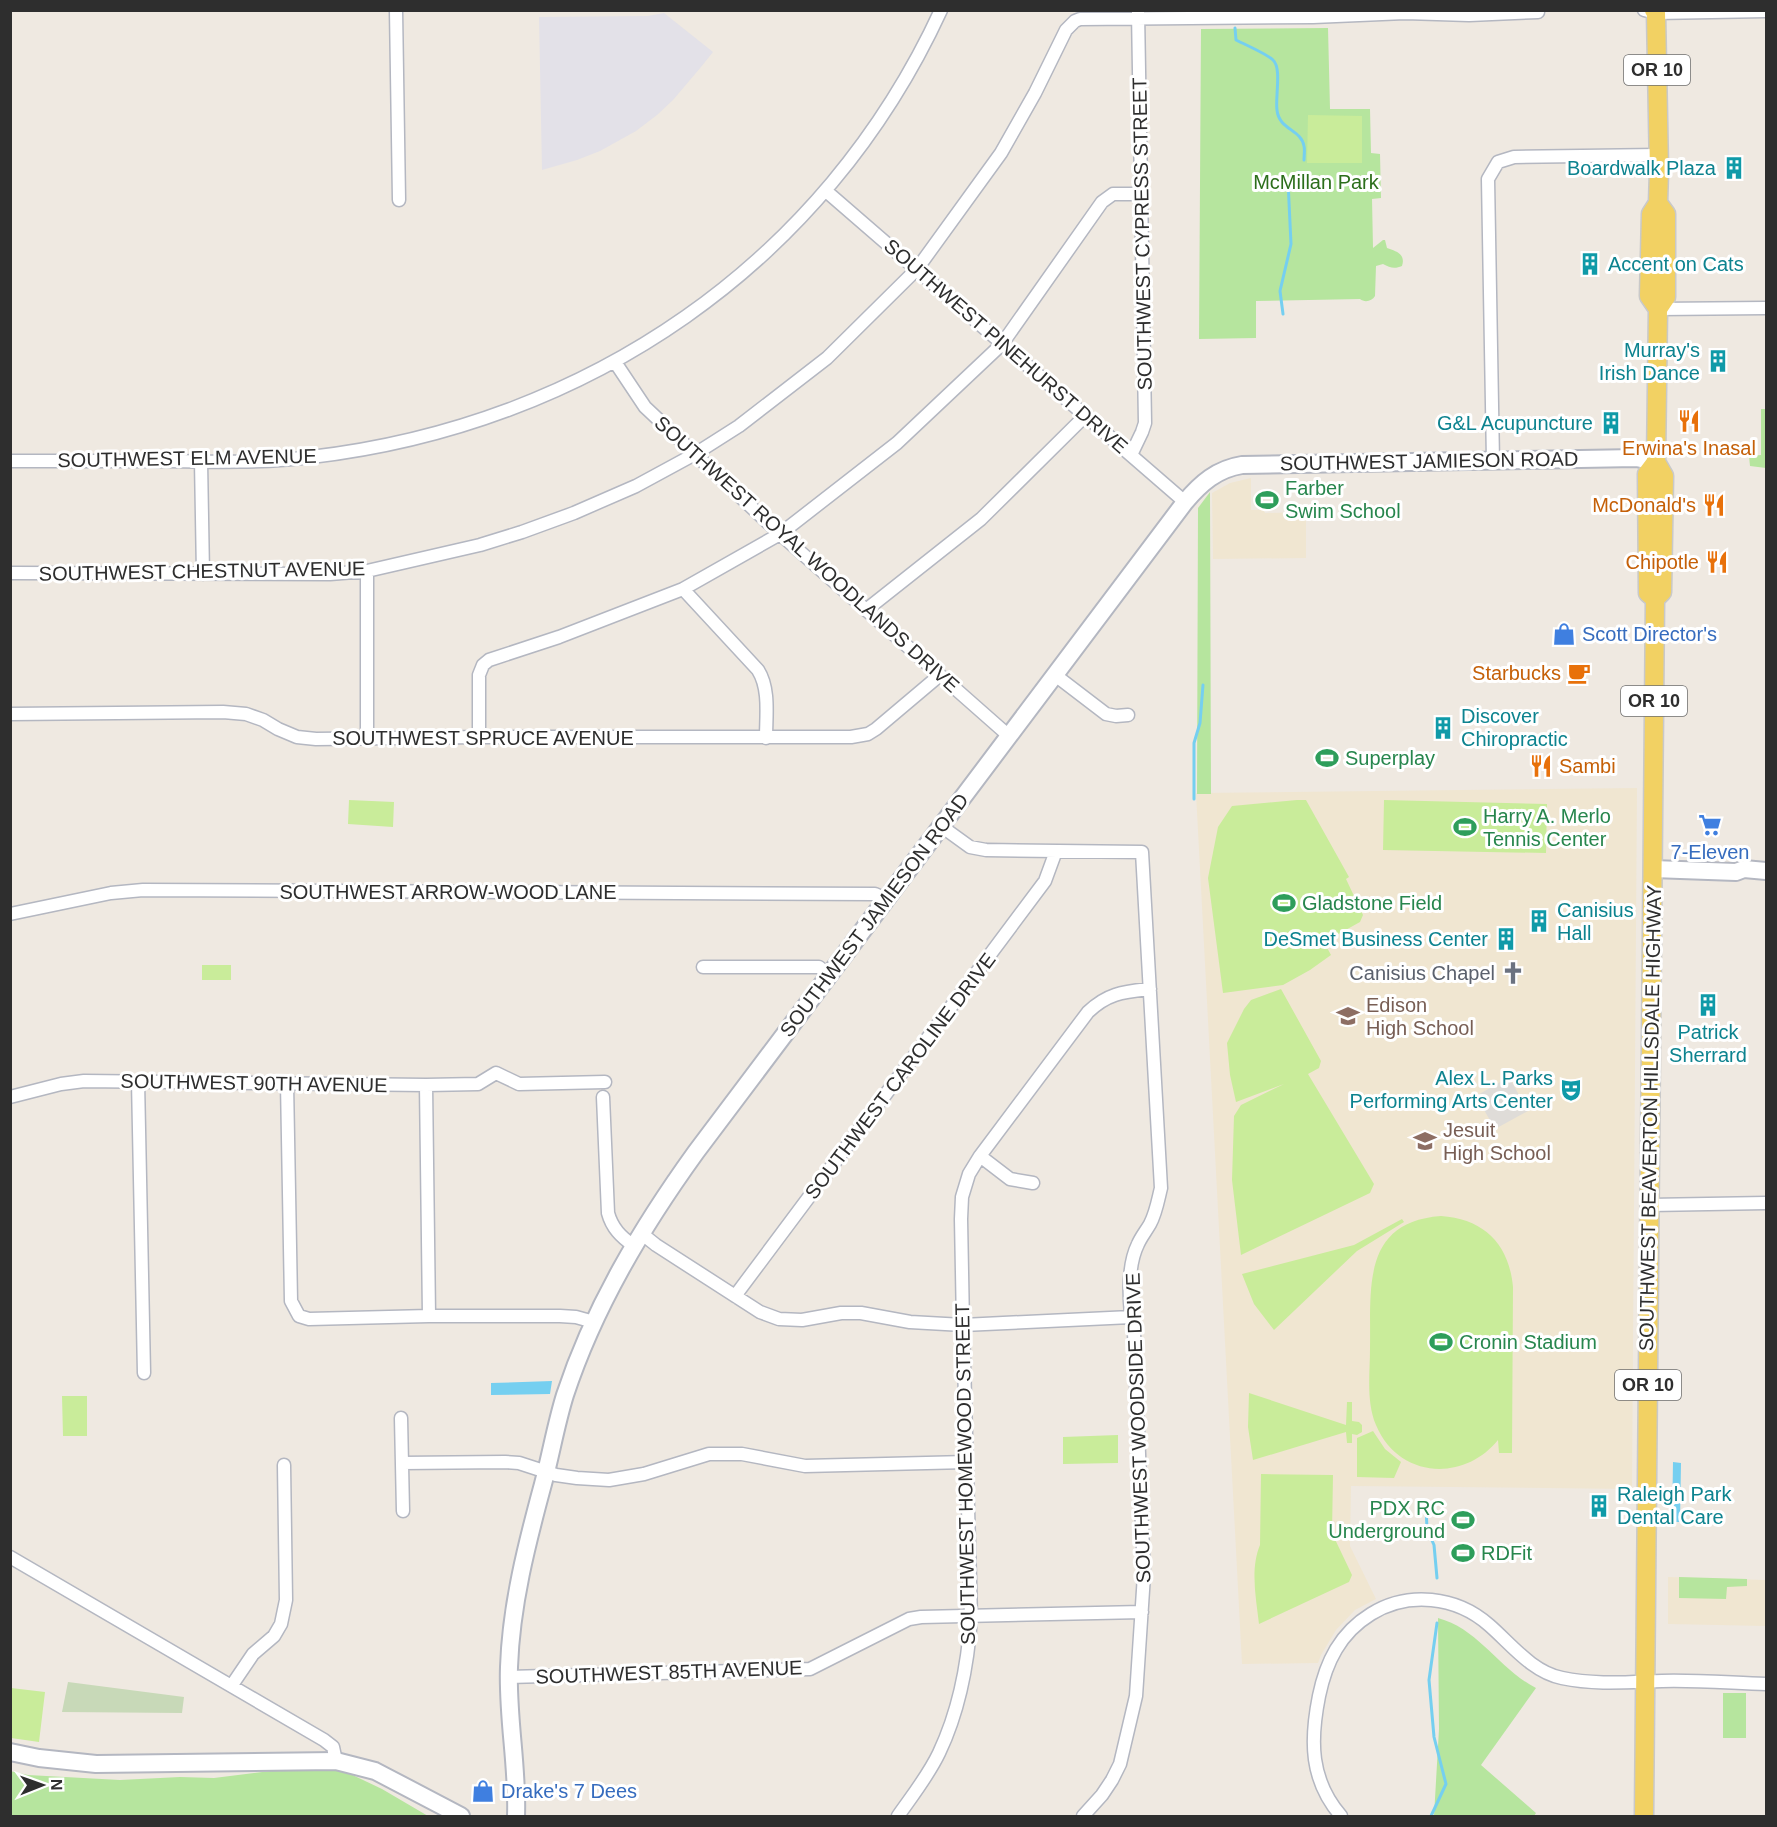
<svg xmlns="http://www.w3.org/2000/svg" width="1777" height="1827" font-family="Arial,sans-serif">
<style>
.industrial{fill:#e3e1e8}
.education{fill:#f0e6d1}
.green{fill:#b6e59e}
.cemetery{fill:#c8d9b8}
.pitch{fill:#c9ec9a}
.plaza{fill:#dfdcd8}
.water{fill:#75cff0}
.lines{fill:none;stroke-linecap:round;stroke-linejoin:round}
.stream{stroke:#75cff0;stroke-width:3}
.street-casing{stroke:#b4b7c1;stroke-width:15}
.secondary-casing{stroke:#b4b7c1;stroke-width:20}
.primary-casing{stroke:#c9c9c9;stroke-width:21}
.street{stroke:#fff;stroke-width:12}
.secondary{stroke:#fff;stroke-width:16}
.primary{stroke:#f2d163;stroke-width:18}
.labels{text-anchor:middle;dominant-baseline:central;stroke-width:6;stroke-linejoin:round;paint-order:stroke}
.shield{fill:#fff;stroke:#6d6d6d;stroke-width:1.5}
.shield-label{font-size:18px;font-weight:bold;fill:#2e2e2e}
.culture-label{font-size:20px;fill:#0d838f;stroke:#fff;text-anchor:end}
.park-label{font-size:20px;fill:#2c6e1b;stroke:#fff}
.street-label{font-size:20px;fill:#2e2e2e;stroke:#fff}
.food-label{font-size:20px;fill:#c56008;stroke:#fff;text-anchor:end}
.leisure-label{font-size:20px;fill:#27864d;stroke:#fff;text-anchor:start}
.shop-label{font-size:20px;fill:#366cbe;stroke:#fff;text-anchor:start}
.worship-label{font-size:20px;fill:#5b616d;stroke:#fff;text-anchor:end}
.education-label{font-size:20px;fill:#785e54;stroke:#fff;text-anchor:start}
</style>
<rect width="100%" height="100%" fill="#efe9e1"/>
<!-- industrial -->
<path class="industrial" d="M664 13 713 52 701 67 673 100 657 115 636 131 600 151 577 160 542 170 539 17 648 16Z"/>
<!-- education -->
<path class="education" d="M1251 478V510H1264L1265 513 1306 512V558L1213 559 1212 493 1230 483Z
M1637 788 1632 1489 1351 1486 1350 1546 1376 1599 1355 1610 1336 1630 1321 1655 1318 1663 1242 1664 1196 793Z
M1668 1577 1766 1580V1626L1668 1624Z"/>
<!-- green -->
<path class="green" d="M1328 28 1330 109H1370L1371 153 1380 154 1381 198 1372 199 1373 248 1383 240H1385L1387 248C1396 251 1406 254 1402 266 1395 269 1390 268 1383 264L1376 266 1375 296C1372 301 1365 303 1360 299L1256 301V338L1199 339 1201 29Z
M1761 409H1766V468L1750 466 1749 456 1761 455Z
M1210 492 1211 794H1197L1198 508Z
M1679 1577 1747 1579V1586L1727 1587 1726 1599 1679 1598Z
M1438 1618C1479 1629 1499 1669 1536 1688L1481 1765 1536 1813 1534 1816H1434L1439 1729Z
M1723 1693H1746V1738H1723Z
M316 1768 342 1770 382 1789 428 1816H11L10 1771 28 1775 120 1780 180 1777 214 1778 287 1769Z"/>
<!-- cemetery -->
<path class="cemetery" d="M68 1682 184 1697 182 1713 62 1712Z"/>
<!-- pitch -->
<path class="pitch" d="M1308 115 1362 116V163H1307Z
M349 800 394 802 393 827 348 824Z
M1297 800H1306L1349 877 1346 879 1363 915 1360 922 1324 942 1331 955 1310 970 1283 985 1223 993 1208 878 1218 827 1232 806Z
M1384 800 1547 804 1546 853 1383 850Z
M202 965H231V980H202Z
M1281 989 1321 1061 1319 1068 1308 1074 1374 1184 1370 1193 1241 1255 1232 1180 1234 1116 1241 1105 1284 1084 1236 1102 1230 1075 1227 1043 1244 1009 1251 1000Z
M1441 1216C1484 1219 1509 1244 1513 1287L1512 1453H1499L1498 1440C1463 1483 1398 1478 1376 1425 1366 1402 1370 1373 1370 1349 1371 1289 1361 1222 1441 1216Z
M1402 1219 1404 1222 1357 1251 1274 1330 1254 1304 1242 1274 1354 1245Z
M1249 1393 1346 1425 1347 1402H1352V1421L1359 1422 1362 1425V1432L1357 1435 1352 1434V1443H1347L1346 1432 1253 1460 1248 1427Z
M62 1396H87V1436H63Z
M1373 1431 1385 1449 1401 1462 1394 1478 1357 1477V1438Z
M1118 1435V1463L1063 1464V1437Z
M1261 1474 1333 1475 1332 1533 1352 1575 1349 1582 1259 1624C1256 1598 1250 1569 1260 1545Z
M11 1688 45 1692 39 1742 11 1738Z"/>
<!-- plaza -->
<path class="plaza" d="M1509 1077 1528 1111 1495 1129 1476 1096Z"/>
<!-- water -->
<path class="water" d="M552 1381 550 1394 491 1395V1383Z
M1673 1462 1681 1463 1680 1522H1672Z"/>
<g class="lines">
<!-- stream -->
<path class="stream" d="M1235 28 1236 40C1244 44 1267 54 1273 60 1282 68 1275 98 1277 110 1279 130 1301 129 1304 146 1305 150 1304 156 1304 160
M1283 314 1280 291 1291 244 1288 181 1299 172
M1194 799V743L1200 723 1203 685
M1426 1506 1427 1529 1434 1545 1437 1578
M1431 1816 1446 1784 1434 1737 1429 1680 1437 1623"/>
<!-- street casing -->
<g class="street-casing">
<path id="street" d="M396 10 399 200
M1644 10 1656 13 1766 11
M826 191 1185 502
M1658 309 1766 308
M615 362 645 407 780 534 1009 736
M1131 455 1142 432 1145 423 1138 12
M10 461C63 461 115 461 167 461 215 462 263 463 311 457 587 425 824 264 941 10
M201 461 203 574
M1493 461 1488 179 1498 162 1514 157 1659 155
M367 571V737
M10 573 330 574 367 571 480 545 522 532 574 513 636 486 695 454 739 426 827 358 917 269 1001 153 1035 93 1066 30 1075 21 1080 19 1313 17 1405 13 1469 15 1538 12
M683 589 758 670C770 689 766 716 766 738
M866 610 981 519 1085 416
M1055 675 1106 714 1116 716 1128 715
M10 714 223 712 246 714 263 720 278 729 297 737 316 739 479 737H851L868 734 876 729 940 675
M479 737V675L483 665 489 660 559 637 683 589 780 534 897 443 1002 344 1102 202 1113 194H1141
M941 826 970 847 986 850 1142 852 1161 1188C1158 1200 1156 1213 1150 1224 1146 1231 1141 1237 1138 1244 1126 1268 1129 1308 1134 1333L1144 1575 1136 1696 1120 1764 1112 1780 1102 1795 1083 1816
M10 914 111 893 143 890 875 894 886 899
M703 967H819L829 975
M138 1081 144 1373
M287 1083 291 1301 299 1316 309 1319 429 1316H560L576 1317 594 1322
M426 1085 429 1316
M10 1097 61 1084 84 1081 426 1085 478 1084 496 1073 519 1084 605 1082
M603 1097 608 1213C612 1228 621 1237 634 1246
M980 1156 1010 1179 1033 1183
M1650 1205 1766 1203
M641 1233 656 1245 760 1312 779 1319 802 1320 841 1313H861L910 1322 963 1325 1131 1317
M735 1296 1045 881 1056 851
M401 1418 403 1511
M402 1463 505 1462 519 1463 556 1475 577 1478 609 1480 644 1474 709 1454H742L805 1466 967 1462
M10 1557 324 1740 333 1747 336 1761
M508 1677 810 1669 909 1619 921 1617 1142 1612
M232 1685 253 1654 274 1636 281 1624 286 1600 284 1465
M898 1816C912 1796 928 1776 939 1753 959 1711 968 1664 971 1617L963 1325 961 1219 962 1197 969 1174 980 1156 1088 1012C1108 993 1123 992 1150 989
M1341 1816C1310 1780 1310 1741 1319 1696 1326 1662 1340 1633 1371 1614 1408 1591 1456 1596 1489 1625 1511 1644 1532 1672 1562 1678 1595 1685 1628 1682 1662 1681 1696 1680 1732 1683 1766 1684"/>
</g>
<!-- secondary casing -->
<g class="secondary-casing">
<path id="secondary" d="M1653 869 1736 872 1744 869 1766 871
M10 1752 39 1758 96 1764 336 1761 375 1771 461 1816
M516 1816C518 1767 507 1717 509 1667 511 1605 527 1543 543 1484 551 1454 556 1424 565 1395 594 1307 642 1227 696 1152L1185 502C1201 483 1217 469 1242 465L1636 458 1656 462"/>
</g>
<!-- primary casing -->
<g class="primary-casing">
<path id="primary" d="M1654 10 1656 13 1659 171 1658 203 1651 214 1649 296 1658 309
M1655 599 1648 593 1647 474 1656 462
M1644 1816 1655 599 1662 592 1664 476 1656 462 1658 309 1666 297V214L1658 203"/>
</g>
<!-- street -->
<use href="#street" class="street"/>
<!-- secondary -->
<use href="#secondary" class="secondary"/>
<!-- primary -->
<use href="#primary" class="primary"/>
</g>
<!-- icons -->
<defs>
<g id="building-bare" transform="scale(1.8)"><path d="M-4-6H4V6H1V3H-1V6H-4ZM-2.5-4.3h1.7v1.8h-1.7ZM.8-4.3h1.7v1.8H.8ZM-2.5-1h1.7V.8h-1.7ZM.8-1h1.7V.8H.8Z" fill="#0f9aa8" stroke="#fff" stroke-width="2.5" paint-order="stroke"/></g>
<g id="restaurant-bare" transform="scale(1.8)"><path d="M-5-6h1v4h1v-4h1v4h1v-4h1v5L-1.5 .5V6h-2V.5L-5-1ZM5-6V6H3V1.5H1.5Q1.5-4 5-6Z" fill="#e8710a" stroke="#fff" stroke-width="2.5" paint-order="stroke"/></g>
<g id="stadium-bare" transform="scale(1.8)"><path d="M0-5a6.5 5 0 1 0 0 10a6.5 5 0 1 0 0-10ZM-3.5-1.8h7v3.6h-7Z" fill="#2e9e5b" stroke="#fff" stroke-width="2.5" paint-order="stroke"/></g>
<g id="shop-bare" transform="scale(1.8)"><path d="M-5-2.5h2.3a2.7 3.5 0 0 1 5.4 0H5L5.5 6h-11ZM-1.5-2.5h3a1.5 2.3 0 0 0-3 0Z" fill="#3f7fe0" stroke="#fff" stroke-width="2.5" paint-order="stroke"/></g>
<g id="cafe-bare" transform="scale(1.8)"><path d="M-5.5-4.5H6V0H3Q3 3.5 0 3.5H-2.5Q-5.5 3.5-5.5 0ZM3-3.2v2h1.7v-2ZM-6 4.5H4V6H-6Z" fill="#e8710a" stroke="#fff" stroke-width="2.5" paint-order="stroke"/></g>
<g id="supermarket-bare" transform="scale(1.8)"><path d="M-6-5.5h2.5l.6 2H6L4.5 2H-2.5L-4.4-4H-6ZM-1.5 3.2a1.3 1.3 0 1 0 .1 0ZM3 3.2a1.3 1.3 0 1 0 .1 0Z" fill="#3f7fe0" stroke="#fff" stroke-width="2.5" paint-order="stroke"/></g>
<g id="church-bare" transform="scale(1.8)"><path d="M-1.2-6h2.4v3.5h3.3v2.4h-3.3V6h-2.4V-.1h-3.3v-2.4h3.3Z" fill="#6b7280" stroke="#fff" stroke-width="2.5" paint-order="stroke"/></g>
<g id="school-bare" transform="scale(1.8)"><path d="M0-5L7-2L0 1L-7-2ZM-4 1L0 2.5L4 1V4Q0 6-4 4Z" fill="#8d6e63" stroke="#fff" stroke-width="2.5" paint-order="stroke"/></g>
<g id="theatre-bare" transform="scale(1.8)"><path d="M-5-5.5Q0-4 5-5.5V0Q5 5 0 6Q-5 5-5 0ZM-3.3-2.5H-1v1.5H-3.3ZM1-2.5H3.3v1.5H1ZM-2.8 1Q0 5.5 2.8 1Z" fill="#0f9aa8" stroke="#fff" stroke-width="2.5" paint-order="stroke"/></g>
</defs>
<g fill-rule="evenodd">
<use href="#building-bare" x="1734" y="168"/>
<use href="#building-bare" x="1590" y="264"/>
<use href="#building-bare" x="1718" y="361"/>
<use href="#restaurant-bare" x="1689" y="421"/>
<use href="#building-bare" x="1611" y="423"/>
<use href="#stadium-bare" x="1267" y="500"/>
<use href="#restaurant-bare" x="1714" y="505"/>
<use href="#restaurant-bare" x="1717" y="562"/>
<use href="#shop-bare" x="1564" y="634"/>
<use href="#cafe-bare" x="1579" y="673"/>
<use href="#building-bare" x="1443" y="728"/>
<use href="#stadium-bare" x="1327" y="758"/>
<use href="#restaurant-bare" x="1541" y="766"/>
<use href="#supermarket-bare" x="1710" y="825"/>
<use href="#stadium-bare" x="1465" y="827"/>
<use href="#stadium-bare" x="1284" y="903"/>
<use href="#building-bare" x="1539" y="921"/>
<use href="#building-bare" x="1506" y="939"/>
<use href="#church-bare" x="1513" y="973"/>
<use href="#building-bare" x="1708" y="1005"/>
<use href="#school-bare" x="1348" y="1016"/>
<use href="#theatre-bare" x="1571" y="1090"/>
<use href="#school-bare" x="1425" y="1141"/>
<use href="#stadium-bare" x="1441" y="1342"/>
<use href="#building-bare" x="1599" y="1506"/>
<use href="#stadium-bare" x="1463" y="1520"/>
<use href="#stadium-bare" x="1463" y="1553"/>
<use href="#shop-bare" x="483" y="1791"/>
</g>
<g class="labels">
<!-- shield labels -->
<g class="shield">
<rect x="1624" y="55" width="66" height="30" rx="4.5"/>
<rect x="1621" y="686" width="66" height="30" rx="4.5"/>
<rect x="1615" y="1370" width="66" height="30" rx="4.5"/>
</g>
<g class="shield-label">
<text x="1657" y="70">OR 10</text>
<text x="1654" y="701">OR 10</text>
<text x="1648" y="1385">OR 10</text>
</g>
<!-- culture labels -->
<g class="culture-label">
<text x="1716" y="168">Boardwalk Plaza</text>
<text x="1608" y="264" text-anchor="start">Accent on Cats</text>
<text x="1700" y="350">Murray's<tspan x="1700" dy="23">Irish Dance</tspan></text>
<text x="1593" y="423">G&amp;L Acupuncture</text>
<text x="1461" y="716" text-anchor="start">Discover<tspan x="1461" dy="23">Chiropractic</tspan></text>
<text x="1557" y="910" text-anchor="start">Canisius<tspan x="1557" dy="23">Hall</tspan></text>
<text x="1488" y="939">DeSmet Business Center</text>
<text x="1708" y="1032" text-anchor="middle">Patrick<tspan x="1708" dy="23">Sherrard</tspan></text>
<text x="1553" y="1078">Alex L. Parks<tspan x="1553" dy="23">Performing Arts Center</tspan></text>
<text x="1617" y="1494" text-anchor="start">Raleigh Park<tspan x="1617" dy="23">Dental Care</tspan></text>
</g>
<!-- park labels -->
<g class="park-label">
<text x="1316" y="182">McMillan Park</text>
</g>
<!-- street labels -->
<g class="street-label">
<text transform="translate(1142 234) rotate(-91)">SOUTHWEST CYPRESS STREET</text>
<text transform="translate(1006 346) rotate(41)">SOUTHWEST PINEHURST DRIVE</text>
<text transform="translate(187 458) rotate(-1)">SOUTHWEST ELM AVENUE</text>
<text transform="translate(1429 461) rotate(-1)">SOUTHWEST JAMIESON ROAD</text>
<text transform="translate(807 554) rotate(42)">SOUTHWEST ROYAL WOODLANDS DRIVE</text>
<text transform="translate(202 571) rotate(-1)">SOUTHWEST CHESTNUT AVENUE</text>
<text x="483" y="738">SOUTHWEST SPRUCE AVENUE</text>
<text x="448" y="892">SOUTHWEST ARROW-WOOD LANE</text>
<text transform="translate(874 915) rotate(-53)">SOUTHWEST JAMIESON ROAD</text>
<text transform="translate(900 1076) rotate(-53)">SOUTHWEST CAROLINE DRIVE</text>
<text transform="translate(254 1083) rotate(1)">SOUTHWEST 90TH AVENUE</text>
<text transform="translate(1650 1118) rotate(-89)">SOUTHWEST BEAVERTON HILLSDALE HIGHWAY</text>
<text transform="translate(1138 1428) rotate(-92)">SOUTHWEST WOODSIDE DRIVE</text>
<text transform="translate(965 1474) rotate(-91)">SOUTHWEST HOMEWOOD STREET</text>
<text transform="translate(669 1672) rotate(-2)">SOUTHWEST 85TH AVENUE</text>
</g>
<!-- food labels -->
<g class="food-label">
<text x="1689" y="448" text-anchor="middle">Erwina's Inasal</text>
<text x="1696" y="505">McDonald's</text>
<text x="1699" y="562">Chipotle</text>
<text x="1561" y="673">Starbucks</text>
<text x="1559" y="766" text-anchor="start">Sambi</text>
</g>
<!-- leisure labels -->
<g class="leisure-label">
<text x="1285" y="488">Farber<tspan x="1285" dy="23">Swim School</tspan></text>
<text x="1345" y="758">Superplay</text>
<text x="1483" y="816">Harry A. Merlo<tspan x="1483" dy="23">Tennis Center</tspan></text>
<text x="1302" y="903">Gladstone Field</text>
<text x="1459" y="1342">Cronin Stadium</text>
<text x="1445" y="1508" text-anchor="end">PDX RC<tspan x="1445" dy="23">Underground</tspan></text>
<text x="1481" y="1553">RDFit</text>
</g>
<!-- shop labels -->
<g class="shop-label">
<text x="1582" y="634">Scott Director's</text>
<text x="1710" y="852" text-anchor="middle">7-Eleven</text>
<text x="501" y="1791">Drake's 7 Dees</text>
</g>
<!-- worship labels -->
<g class="worship-label">
<text x="1495" y="973">Canisius Chapel</text>
</g>
<!-- education labels -->
<g class="education-label">
<text x="1366" y="1005">Edison<tspan x="1366" dy="23">High School</tspan></text>
<text x="1443" y="1130">Jesuit<tspan x="1443" dy="23">High School</tspan></text>
</g>
</g>
<!-- border -->
<rect width="1777" height="1827" fill="none" stroke="#2e2e2e" stroke-width="24"/>
<!-- north arrow -->
<g transform="translate(42 1785) rotate(89)" stroke="#ffffff" stroke-width="4.5" paint-order="stroke">
<path d="M0-4.5L10 22L0 15L-10 22Z" fill="#2e2e2e"/>
<text y="-9" font-size="16" font-weight="bold" text-anchor="middle" fill="#2e2e2e">N</text>
</g>
</svg>
